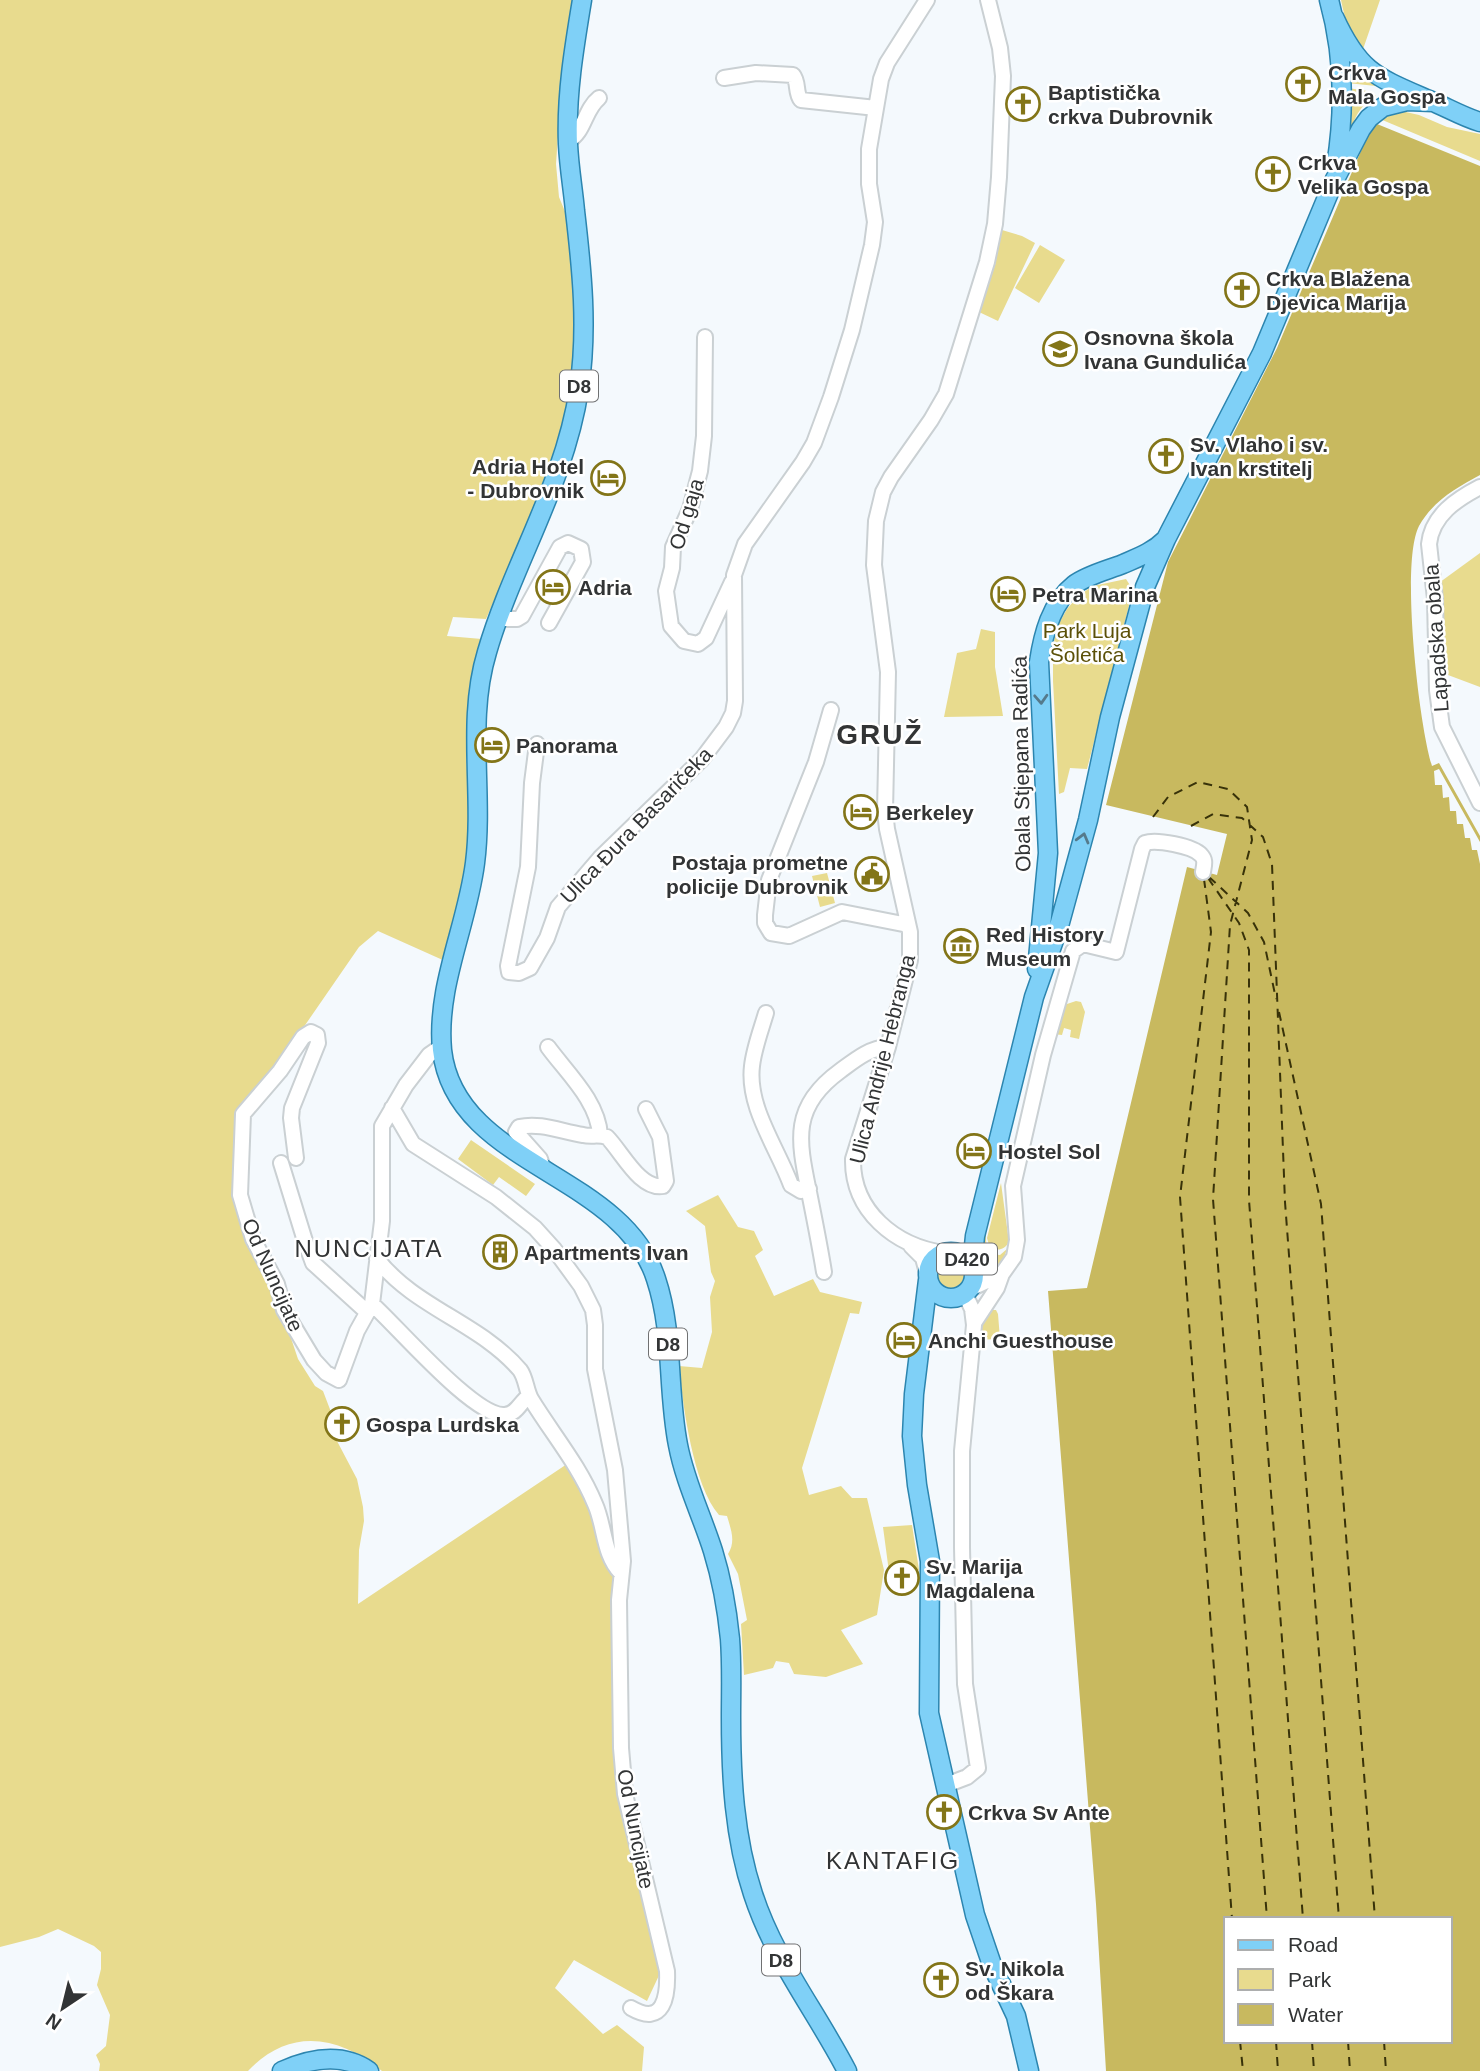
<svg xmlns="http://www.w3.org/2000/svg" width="1480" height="2071" font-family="Arial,sans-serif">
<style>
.green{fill:#e8db8e}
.water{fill:#c8b95f;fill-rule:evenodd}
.pier{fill:#f4f9fd}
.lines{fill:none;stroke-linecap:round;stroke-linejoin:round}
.ferry{stroke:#383209;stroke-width:2;stroke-dasharray:9 7;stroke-linecap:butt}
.minor-casing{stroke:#cad0d3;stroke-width:18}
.major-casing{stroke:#2c85af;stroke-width:21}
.minor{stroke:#fff;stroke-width:14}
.major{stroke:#7fd0f7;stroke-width:18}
.oneway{stroke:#557a8c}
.labels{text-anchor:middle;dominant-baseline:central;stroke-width:5;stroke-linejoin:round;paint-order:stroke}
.shield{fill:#fff;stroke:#707172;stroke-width:2}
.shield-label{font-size:19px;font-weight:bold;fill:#323435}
.poi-label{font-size:21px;font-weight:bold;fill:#323435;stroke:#fff;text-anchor:start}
.street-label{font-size:21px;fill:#323435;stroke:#fff}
.park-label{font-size:21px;fill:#5b5008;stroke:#fff}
.quarter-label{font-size:24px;letter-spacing:2px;fill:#323435;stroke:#fff}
.district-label{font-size:28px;font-weight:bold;letter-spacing:2px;fill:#323435;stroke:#fff}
</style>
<rect width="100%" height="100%" fill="#f4f9fd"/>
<!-- green -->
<path class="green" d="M0 0H574L563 63 556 164 559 197 566 214 575 273 576 361 565 421 553 463 486 619 453 617 447 636 482 639 473 680 466 753 471 850 445 961 378 931 359 947 281 1060 237 1111 236 1174 298 1359 315 1386 323 1391 331 1412 327 1422 357 1479 363 1507 364 1521 359 1550 358 1604 570 1462 584 1488 615 1573 630 1846 662 1969 647 2001 574 1960 555 1988 603 2034 617 2025 644 2047 642 2071H382C339 2035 289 2027 248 2071H99L100 2064 96 2055 106 2046 110 2015 97 1985 101 1969V1952L94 1946 58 1929 39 1937 0 1947Z
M1341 0H1380L1361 55C1350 39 1345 19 1341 0Z
M1347 54 1378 84 1376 86 1347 83Z
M1348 88 1373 92 1376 96C1362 104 1356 114 1351 129H1347Z
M1397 110 1419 115 1447 127 1480 134V161L1380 119Z
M1002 230 1022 236 1035 243 998 321 979 312 995 265Z
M1040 245 1065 260 1039 303 1015 288Z
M1480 553V687L1448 675 1436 585Z
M1126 579 1133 590 1087 769 1070 768 1064 792 1059 794 1053 681V646L1057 627 1067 609 1078 596 1093 586Z
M981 629 995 632V667L1003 716 944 717 957 653 976 649Z
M827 873 835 903 820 907 812 876Z
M1076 1001 1081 1002 1085 1012 1079 1039 1070 1037 1071 1030 1064 1028 1062 1035 1053 1034 1064 1005Z
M471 1140 535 1184 526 1196 499 1177 493 1185 458 1159Z
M1001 1183 1009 1242C1004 1250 999 1251 990 1248L987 1238Z
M718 1195 738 1227 754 1231 763 1250 755 1256 774 1296 813 1279 820 1292 862 1302 859 1314 850 1313 802 1468 809 1495 841 1486 852 1498H867L884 1570 877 1615 841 1630 863 1664 826 1677 794 1674 789 1663 776 1661 773 1668 744 1675 741 1624 747 1620 738 1574 728 1554C736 1541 731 1530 727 1516L719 1515C693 1485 683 1406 679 1366L702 1368 712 1332 710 1297 715 1281 711 1272 705 1226 686 1211Z
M983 1230 986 1231C986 1244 985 1253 1000 1255L1007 1249C1003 1262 994 1279 978 1268Z
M936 1276a15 15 0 1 1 30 0a15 15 0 1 1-30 0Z
M989 1310H996L998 1314 1000 1339 975 1340 977 1333Z
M912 1525 919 1570 889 1572 883 1527Z"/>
<!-- water -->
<path class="water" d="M1377 124 1480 166V475C1456 488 1433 501 1419 526 1400 563 1419 725 1432 766L1439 763 1480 836V2071H1106L1096 1904 1048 1291 1087 1288 1187 867 1217 875 1227 834 1106 805 1168 562 1277 348 1372 125ZM1226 1919H1450V2041H1226Z"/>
<!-- pier -->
<path class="pier" d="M1439 769 1480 842V864L1477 850H1472L1470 838H1465L1463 824H1457L1456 811H1450L1449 797 1443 798 1442 785H1435L1434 771Z"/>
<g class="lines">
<!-- ferry -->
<path class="ferry" d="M1153 817 1168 797 1198 782 1228 789 1247 807 1252 840 1230 925 1213 1199 1267 1919
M1191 826 1213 814 1242 818 1263 837 1272 864 1285 1202 1339 1919
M1209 877 1248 913 1264 942 1276 999
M1208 878 1239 923 1249 950V1200L1303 1919
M1204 879 1211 932 1180 1197 1232 1919
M1279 1012 1321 1204 1375 1919
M1240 2041 1243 2071
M1276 2041 1278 2071
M1312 2041 1314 2071
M1348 2041 1350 2071
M1384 2041 1386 2071"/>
<!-- minor casing -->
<g class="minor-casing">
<path id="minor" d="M724 78 756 73 793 75C799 82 795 93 801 100L876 108
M568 141C585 132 584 110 599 98
M705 337 704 436 700 471 690 509 673 547 672 568 666 591 671 626 684 641 698 644 706 638 732 582
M1480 487C1457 499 1432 515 1429 544L1435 599 1437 690 1442 727 1480 803
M497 619H517L522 616 560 547 568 543 581 549 583 562 549 623
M831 710 816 762 769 880 765 915V923L771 933 789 936 842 912 908 925
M537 744 532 783 528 867 508 966 509 972 519 973 530 968 547 938 558 907 600 858 702 759 726 727 733 713 735 701 734 575 745 544 803 462 814 443 831 397 852 330 872 245 875 222 869 184V149L881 79 887 63 927 0
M766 1013C761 1030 754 1048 752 1066 747 1107 777 1147 791 1185L801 1191 809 1189
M548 1047C567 1073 598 1101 600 1135
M392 1108 413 1144 496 1197 535 1228 554 1249 581 1286 593 1310 595 1325V1369L615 1470 623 1561 619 1600 621 1748 625 1794 667 1971C668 1996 664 2027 631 2008
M296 1158 291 1118 292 1108 318 1043 317 1035 311 1032 303 1037 280 1071 243 1114 240 1195 253 1239 277 1284 284 1310 314 1360 326 1373 339 1380 357 1331 372 1304 382 1221V1126L406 1085 429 1055 442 1046
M281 1163 305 1241 313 1263 367 1312
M543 1168 540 1159 516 1132 519 1127C541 1122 562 1132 583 1135 592 1137 598 1134 607 1137 622 1152 640 1190 663 1186L666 1181 660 1137 646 1109
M911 1246 923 1258 927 1273
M944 1253C895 1246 852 1211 853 1159L888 1047 910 960V932L887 829 885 811 888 672 874 565 876 521 883 492 891 477 931 420 946 394 987 262 995 224 999 177 1003 76 1000 48 988 0
M377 1259C415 1308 480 1323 520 1370 526 1378 526 1390 531 1399 553 1435 579 1465 595 1504 605 1526 603 1555 621 1573
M824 1272C820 1247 815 1222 810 1197 799 1143 789 1108 840 1071 855 1060 869 1048 888 1047
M970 1289 1002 1274 1014 1257 1017 1240 1013 1186 1043 1055 1073 951 1083 944 1116 952 1142 849 1145 843C1156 839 1193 846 1201 855 1206 860 1204 865 1203 872
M372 1304C397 1326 475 1418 505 1415 517 1414 520 1402 529 1396
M974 1323 997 1288 1002 1274
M946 1785 967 1777 978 1768 965 1684 962 1547V1451L974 1325 972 1309 965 1294"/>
</g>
<!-- major casing -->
<g class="major-casing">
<path id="major" d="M582 0C574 48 566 96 568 144 569 167 573 189 575 211 582 271 588 329 579 389 565 483 513 563 487 652 466 721 484 793 475 863 467 926 436 986 442 1050 455 1166 622 1172 656 1279 674 1333 667 1390 678 1445 685 1482 702 1516 713 1551 722 1580 727 1609 730 1639 732 1665 731 1691 731 1717 731 1776 734 1837 753 1894 774 1959 816 2011 847 2071
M1329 0C1344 54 1345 111 1336 166
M1334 17C1359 72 1376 77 1429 100 1446 107 1463 117 1480 122
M1037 969 1048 853 1039 662C1043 635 1051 603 1074 585 1087 575 1108 570 1123 564 1139 557 1153 552 1165 540
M928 1275a23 23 0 1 1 46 0a23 23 0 1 1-46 0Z
M972 1265 975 1236 1034 997 1059 926 1088 820 1110 717 1145 587 1166 539 1262 353 1333 183 1361 129 1369 118 1383 107 1407 101 1433 102
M928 1280 914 1394 912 1436 917 1485 930 1561 929 1713 975 1915 992 1965 1016 2016 1029 2071
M282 2071C311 2058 342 2052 369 2071"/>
</g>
<!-- minor -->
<use href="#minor" class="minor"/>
<!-- major -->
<use href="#major" class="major"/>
</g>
<!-- one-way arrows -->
<defs><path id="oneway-chevron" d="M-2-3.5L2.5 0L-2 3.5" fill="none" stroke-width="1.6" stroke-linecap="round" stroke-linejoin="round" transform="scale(1.75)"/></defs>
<g class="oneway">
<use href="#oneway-chevron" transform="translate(1041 699) rotate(87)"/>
<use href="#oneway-chevron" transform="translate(1083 838) rotate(-75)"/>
</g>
<!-- icons -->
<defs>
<g id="church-ring" transform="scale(1.75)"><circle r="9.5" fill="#fff" stroke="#837518" stroke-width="1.5"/><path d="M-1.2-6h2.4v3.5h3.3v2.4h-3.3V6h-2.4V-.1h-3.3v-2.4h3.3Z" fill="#837518"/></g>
<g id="school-ring" transform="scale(1.75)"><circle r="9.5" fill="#fff" stroke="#837518" stroke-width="1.5"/><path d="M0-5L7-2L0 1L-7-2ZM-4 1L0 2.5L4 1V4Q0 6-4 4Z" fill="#837518"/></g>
<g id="hotel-ring" transform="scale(1.75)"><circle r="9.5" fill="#fff" stroke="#837518" stroke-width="1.5"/><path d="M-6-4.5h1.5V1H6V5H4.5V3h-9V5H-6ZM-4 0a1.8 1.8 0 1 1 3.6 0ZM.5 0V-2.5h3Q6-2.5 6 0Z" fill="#837518"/></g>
<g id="civic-ring" transform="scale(1.75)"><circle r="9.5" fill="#fff" stroke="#837518" stroke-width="1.5"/><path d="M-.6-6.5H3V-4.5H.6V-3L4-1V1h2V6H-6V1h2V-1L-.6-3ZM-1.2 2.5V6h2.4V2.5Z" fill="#837518"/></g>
<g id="museum-ring" transform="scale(1.75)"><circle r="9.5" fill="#fff" stroke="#837518" stroke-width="1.5"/><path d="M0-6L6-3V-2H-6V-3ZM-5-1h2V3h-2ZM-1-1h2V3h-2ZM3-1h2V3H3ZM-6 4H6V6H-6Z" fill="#837518"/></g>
<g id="building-ring" transform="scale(1.75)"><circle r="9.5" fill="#fff" stroke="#837518" stroke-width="1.5"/><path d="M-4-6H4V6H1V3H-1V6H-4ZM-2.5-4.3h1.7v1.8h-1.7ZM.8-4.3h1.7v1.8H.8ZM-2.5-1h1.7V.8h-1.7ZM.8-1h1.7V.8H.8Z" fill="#837518"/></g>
</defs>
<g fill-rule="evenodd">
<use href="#church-ring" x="1303" y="84"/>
<use href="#church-ring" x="1023" y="104"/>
<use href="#church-ring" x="1273" y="174"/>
<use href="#church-ring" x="1242" y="290"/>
<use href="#school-ring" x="1060" y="349"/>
<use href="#church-ring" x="1166" y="456"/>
<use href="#hotel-ring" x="608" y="478"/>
<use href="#hotel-ring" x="553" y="587"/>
<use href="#hotel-ring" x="1008" y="594"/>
<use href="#hotel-ring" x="492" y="745"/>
<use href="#hotel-ring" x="861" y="812"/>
<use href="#civic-ring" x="872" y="874"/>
<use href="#museum-ring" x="961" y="946"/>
<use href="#hotel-ring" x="974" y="1151"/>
<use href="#building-ring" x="500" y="1252"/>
<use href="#hotel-ring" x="904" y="1340"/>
<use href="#church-ring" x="342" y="1424"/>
<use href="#church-ring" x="902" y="1578"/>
<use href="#church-ring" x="944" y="1812"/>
<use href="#church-ring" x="941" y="1980"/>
</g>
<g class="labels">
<!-- shield labels -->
<g class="shield">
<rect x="560" y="370.5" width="38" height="31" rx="5"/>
<rect x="937" y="1243.5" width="60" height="31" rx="5"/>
<rect x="649" y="1328.5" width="38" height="31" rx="5"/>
<rect x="762" y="1944.5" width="38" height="31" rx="5"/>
</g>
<g class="shield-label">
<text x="579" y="386">D8</text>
<text x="967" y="1259">D420</text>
<text x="668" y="1344">D8</text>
<text x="781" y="1960">D8</text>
</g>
<!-- poi labels -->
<g class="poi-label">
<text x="1328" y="72">Crkva<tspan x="1328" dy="24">Mala Gospa</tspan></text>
<text x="1048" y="92">Baptistička<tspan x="1048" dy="24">crkva Dubrovnik</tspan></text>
<text x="1298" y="162">Crkva<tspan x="1298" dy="24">Velika Gospa</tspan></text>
<text x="1266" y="278">Crkva Blažena<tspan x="1266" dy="24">Djevica Marija</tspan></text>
<text x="1084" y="337">Osnovna škola<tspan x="1084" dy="24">Ivana Gundulića</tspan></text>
<text x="1190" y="444">Sv. Vlaho i sv.<tspan x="1190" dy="24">Ivan krstitelj</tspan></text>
<text x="584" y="466" text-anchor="end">Adria Hotel<tspan x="584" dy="24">- Dubrovnik</tspan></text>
<text x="578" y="587">Adria</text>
<text x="1032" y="594">Petra Marina</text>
<text x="516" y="745">Panorama</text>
<text x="886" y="812">Berkeley</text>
<text x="848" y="862" text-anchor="end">Postaja prometne<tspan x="848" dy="24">policije Dubrovnik</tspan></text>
<text x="986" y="934">Red History<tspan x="986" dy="24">Museum</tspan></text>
<text x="998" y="1151">Hostel Sol</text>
<text x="524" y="1252">Apartments Ivan</text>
<text x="928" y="1340">Anchi Guesthouse</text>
<text x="366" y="1424">Gospa Lurdska</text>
<text x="926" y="1566">Sv. Marija<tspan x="926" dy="24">Magdalena</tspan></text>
<text x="968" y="1812">Crkva Sv Ante</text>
<text x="965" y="1968">Sv. Nikola<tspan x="965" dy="24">od Škara</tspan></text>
</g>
<!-- street labels -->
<g class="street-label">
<text transform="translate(686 514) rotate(-73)">Od gaja</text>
<text transform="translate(1436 638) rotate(-94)">Lapadska obala</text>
<text transform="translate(1021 764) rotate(-91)">Obala Stjepana Radića</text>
<text transform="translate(636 825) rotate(-46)">Ulica Đura Basaričeka</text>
<text transform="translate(882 1059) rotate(-76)">Ulica Andrije Hebranga</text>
<text transform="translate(273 1275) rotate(66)">Od Nuncijate</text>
<text transform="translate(636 1829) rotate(79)">Od Nuncijate</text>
</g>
<!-- park labels -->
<g class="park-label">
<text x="1087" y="630">Park Luja<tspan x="1087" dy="24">Šoletića</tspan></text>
</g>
<!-- quarter labels -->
<g class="quarter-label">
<text x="369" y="1248">NUNCIJATA</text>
<text x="893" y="1860">KANTAFIG</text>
</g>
<!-- district labels -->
<g class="district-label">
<text x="880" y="734">GRUŽ</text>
</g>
</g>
<!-- legend -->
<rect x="1224" y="1917" width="228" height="126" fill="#ffffff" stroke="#adaeae" stroke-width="2"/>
<rect x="1238" y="1940" width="35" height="10" fill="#7fd0f7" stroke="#adaeae" stroke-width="2"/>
<text x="1288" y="1952" font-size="21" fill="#323435">Road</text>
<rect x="1238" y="1969" width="35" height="21" fill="#e8db8e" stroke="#adaeae" stroke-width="2"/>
<text x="1288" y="1987" font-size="21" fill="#323435">Park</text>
<rect x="1238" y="2004" width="35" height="21" fill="#c8b95f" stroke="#adaeae" stroke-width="2"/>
<text x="1288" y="2022" font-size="21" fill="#323435">Water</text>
<!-- north arrow -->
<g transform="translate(63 2008) rotate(215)" stroke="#ffffff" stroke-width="5" paint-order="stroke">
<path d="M0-5L12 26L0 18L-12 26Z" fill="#323435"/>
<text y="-10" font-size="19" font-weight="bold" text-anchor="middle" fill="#323435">N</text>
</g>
</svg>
